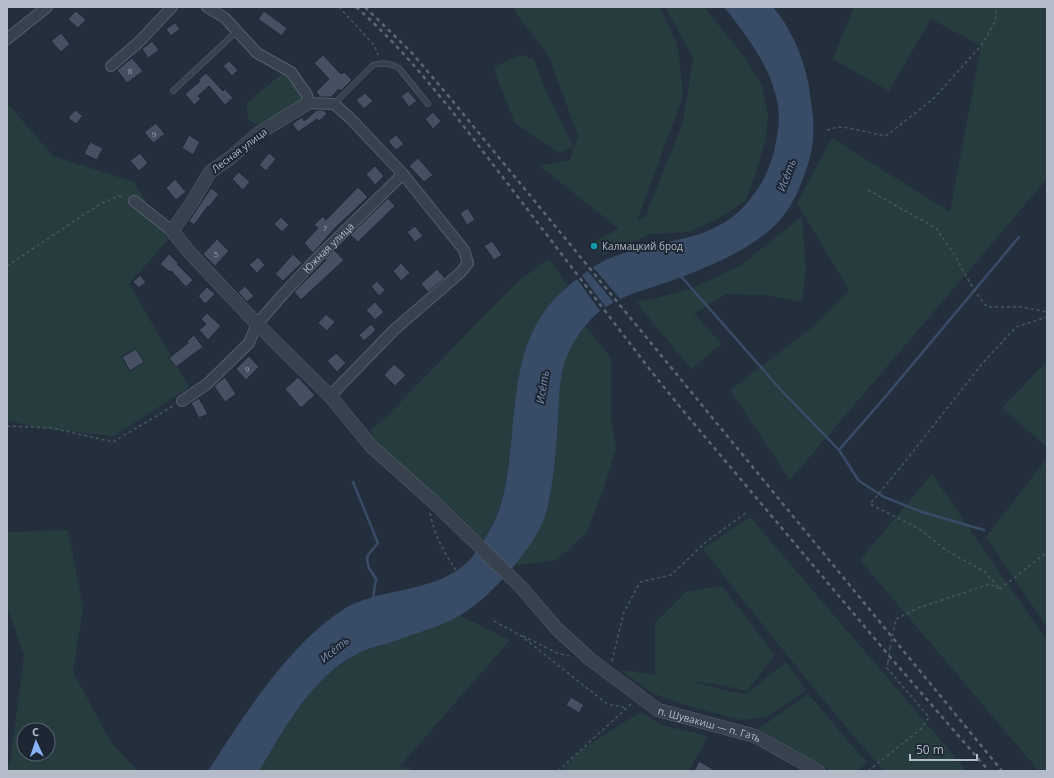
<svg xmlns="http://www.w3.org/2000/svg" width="1054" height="778" font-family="'Open Sans',sans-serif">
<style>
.green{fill:#263c3f;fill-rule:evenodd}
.water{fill:#394c67}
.pier{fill:#242f3e}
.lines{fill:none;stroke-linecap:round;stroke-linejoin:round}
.stream{stroke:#394c67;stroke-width:2.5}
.building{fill:#455162;stroke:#1f2835}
.service-casing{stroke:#565f6c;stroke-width:6}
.minor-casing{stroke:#565f6c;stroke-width:12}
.tertiary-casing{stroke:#565f6c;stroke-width:14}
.path{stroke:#44595c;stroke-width:1.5;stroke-dasharray:3 3;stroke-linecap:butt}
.service{stroke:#38414e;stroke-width:5}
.minor{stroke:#38414e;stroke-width:10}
.tertiary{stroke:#38414e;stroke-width:13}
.rail{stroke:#5a6575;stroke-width:2.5;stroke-dasharray:4 4;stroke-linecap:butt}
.path-bridge{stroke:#44595c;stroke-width:1.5;stroke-dasharray:3 3;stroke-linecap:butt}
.culture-dot{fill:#0f9aa8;stroke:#1d2633;stroke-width:1.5}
.labels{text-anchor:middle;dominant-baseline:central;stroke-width:4;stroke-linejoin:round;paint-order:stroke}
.number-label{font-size:8px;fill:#98a1af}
.street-label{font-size:10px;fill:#b4bcc9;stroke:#1d2633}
.poi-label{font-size:10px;fill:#b4bcc9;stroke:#1d2633;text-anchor:start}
.water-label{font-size:11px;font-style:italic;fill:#7c92b1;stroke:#1d2633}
</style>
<rect width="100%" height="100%" fill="#242f3e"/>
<!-- green -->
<path class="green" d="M514 7H659L677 43 680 63 683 96 637 221 645 217 683 123 693 57 665 7H704L746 59 761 83 768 114 766 138 755 176 745 201 719 218 689 232 651 234 603 255 593 242 619 229 540 166 570 160 578 136 548 54 517 15Z
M854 7H1047V179L790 480 730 390 808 331 849 290 797 203 832 138 950 212 981 46 931 19 889 91 833 59Z
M520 55 534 59 545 90 573 146 559 153 515 123 498 81 494 67Z
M284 72 300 86 303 102 263 126 249 121 246 104Z
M7 103 53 156 134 182 168 240 129 284 189 387 114 436 38 428 7 420Z
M802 216 806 269 802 302 765 295 726 294 694 314 722 344 691 369 636 302 657 298 693 288 740 266Z
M549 259 568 286C506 336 521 419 505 488 500 508 494 521 484 539L468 535 375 444 371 429 384 419 516 283Z
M585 326 611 358V417L616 449 604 487 586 533 557 560 514 566C526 549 539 534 545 514 554 486 556 444 558 415 559 398 559 380 564 363 568 350 577 338 585 326Z
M1047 361V447L1002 408Z
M1047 458V627L986 537Z
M932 474 1047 641V771H1039L860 560Z
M750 517 967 771H884C821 699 762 624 703 549Z
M68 530 83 607 73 672 112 744 138 771H7V763L10 765 24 656 7 606V532ZM24 730H48V754H24Z
M722 586 775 655 747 691 720 685 689 681 720 689 746 694 786 662 806 690 767 717 742 720 691 707 652 693 620 670 655 675V623L686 592Z
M459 615 510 640 399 767 411 768 410 771H259L293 716 313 689 330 672 356 654 442 624Z
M808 694C828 716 846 740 867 762L857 771H830L758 729Z
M640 712 665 726 708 736 690 769 691 771H562L578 752Z"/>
<!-- water -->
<path class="water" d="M724 7H773C789 26 802 53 807 78 810 88 810 99 812 109 816 136 812 156 802 181 796 198 785 217 771 229 739 257 693 273 653 287 627 295 604 303 586 325 577 336 570 348 565 361 559 379 559 400 558 419 556 450 554 483 546 513 540 533 526 551 513 567 498 585 480 604 459 616 439 627 416 633 395 641 382 645 367 648 355 655 310 679 285 729 259 771H208C243 717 287 647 341 611 382 584 445 596 476 552 484 540 494 524 499 510 521 444 503 360 550 304 562 290 583 273 600 263 615 254 643 248 661 244 678 239 695 237 712 229 733 220 747 205 759 187 767 175 772 161 775 147 778 133 780 119 778 105 771 67 747 36 724 7Z"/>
<!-- pier -->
<path class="pier" d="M592 266 621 300 615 304 587 270Z
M581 274 607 309 601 312 576 278Z"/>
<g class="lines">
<!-- stream -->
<path class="stream" d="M679 274 781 390 839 450
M353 482 378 543 368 555 367 560 369 568 376 579 373 598
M984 530 922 512 884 497 859 481 839 450 886 396 1019 237"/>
</g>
<!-- building -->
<path class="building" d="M76 11 86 20 78 28 68 19Z
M264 11 287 28 282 36 258 19Z
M175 23 180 29 171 36 166 29Z
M61 33 70 44 61 52 51 41Z
M152 41 159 50 148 58 142 49Z
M323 55 341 74 344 72 352 80 341 91 339 89 331 97H320L316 92 329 79 314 63Z
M132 58 143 71 127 83 117 70Z
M229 61 238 70 232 76 223 66Z
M206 73 223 91 225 89 233 98 225 105 209 86 198 96 201 99 194 105 185 94 200 81 198 80Z
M408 91 417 101 409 107 401 96Z
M365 93 373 101 364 109 356 100Z
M75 110 83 116 76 124 68 118Z
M317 110H323L327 114 319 121 317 119 298 132 292 124 302 117 304 121Z
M433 112 441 121 433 129 425 119Z
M156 123 165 134 153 143 144 132Z
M189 135 200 142 193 155 182 148Z
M396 135 404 144 396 150 388 141Z
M90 142 103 148 97 160 84 154Z
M140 153 148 163 139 171 130 161Z
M269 153 276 159 266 171 259 165Z
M418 158 433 175 424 182 409 166Z
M375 166 384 176 375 185 366 174Z
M239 172 250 182 243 190 232 179Z
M175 179 186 192 176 200 166 188Z
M358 187 368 197 335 228 313 253 304 243 318 228 314 225 323 216 326 220Z
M211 188 219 194 209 207 208 206 194 225 189 221Z
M388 198 395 206 358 242 350 235Z
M468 208 475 220 467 225 460 213Z
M281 217 289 225 282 232 274 224Z
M415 226 423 236 415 242 407 232Z
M217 239 229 251 215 266 203 254Z
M492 241 502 255 494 260 484 246Z
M334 250 344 260 301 300 294 292 326 260 325 259Z
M169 254 178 263 177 264 193 280 186 287 171 271 170 272 160 264Z
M293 254 302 263 283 281 275 274Z
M258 257 265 265 257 273 249 265Z
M401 263 410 273 401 281 393 271Z
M437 269 445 278 428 292 421 284Z
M140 275 146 282 139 288 133 282Z
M377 281 385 290 379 296 371 286Z
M245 286 254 296 247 302 238 292Z
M207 287 215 294 205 304 198 296Z
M375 302 384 312 375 320 366 310Z
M207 313 221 326 208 340 199 330 206 324 201 319Z
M326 314 335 322 327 331 318 323Z
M371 324 376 330 364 341 359 335Z
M194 335 203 347 176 367 169 358 188 343 187 341Z
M136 349 144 362 130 371 122 357Z
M336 353 346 363 337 372 327 361Z
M249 356 259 367 246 380 236 369Z
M394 364 406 375 395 386 384 375Z
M225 377 236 394 225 402 214 386Z
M298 377 315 395 301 408 285 389Z
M199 398 208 414 199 418 191 403Z
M571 697 584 705 579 713 566 705Z
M699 761 716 771H694Z"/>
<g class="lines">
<!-- service casing -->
<g class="service-casing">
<path id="service" d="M173 91 237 31
M334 104 373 65C382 62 390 63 399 68L428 104"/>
</g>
<!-- minor casing -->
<g class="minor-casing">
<g id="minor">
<path d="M207 7 225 18 257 53 291 72 307 95 308 103 334 104 350 118 403 174 464 250 468 263 461 272 394 330 330 396"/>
<path d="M7 39 47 7"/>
<path d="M111 66 139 42 172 7"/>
<path d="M134 201 172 231"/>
<path id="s1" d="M182 401 207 384 249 343 257 324 286 291 317 258 403 174"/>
</g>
</g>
<!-- tertiary casing -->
<g class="tertiary-casing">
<g id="tertiary">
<path id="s2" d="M308 103 259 133 230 158 210 172 191 204 172 231 191 254 257 324 330 396 372 447 437 505 521 587 557 629 591 660 658 710 755 736 818 771"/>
</g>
</g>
<!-- path -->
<path class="path" d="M339 7 374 45 379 57
M827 130 838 127 849 128 886 136 933 99 981 46 995 22 997 7
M868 190 936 228 955 256 974 290 987 307H1021L1047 312
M7 266 100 204 119 196 124 198
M7 426 52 428 113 442 173 406
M430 513C434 534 444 553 456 570
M1000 589 1047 552
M494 621 520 635
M520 635 607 704 626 708
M523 636 557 653 569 656
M890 648 896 619 918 608 990 584 1000 589 984 571 947 551 918 528 870 504 900 468 982 364 1016 327 1047 317
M612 661 624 612 640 582 671 575 706 542 747 512
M558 771 631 704
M868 771 922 728 929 717 887 668 888 662"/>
<!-- service -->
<use href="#service" class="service"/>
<!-- minor -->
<use href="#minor" class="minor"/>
<!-- tertiary -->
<use href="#tertiary" class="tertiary"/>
<!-- rail -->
<path class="rail" d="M356 7C395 41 427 80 459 120L651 371 685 413 891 658 989 771
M365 7 411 52 446 93 1002 771"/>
<!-- path-bridge -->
<path class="path-bridge" d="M888 662 890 648"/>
</g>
<!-- markers -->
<circle class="culture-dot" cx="594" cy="246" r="4"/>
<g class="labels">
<!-- number labels -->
<g class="number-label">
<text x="130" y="70">8</text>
<text x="154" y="133">9</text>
<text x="325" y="227">7</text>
<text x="216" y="253">5</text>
<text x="247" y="368">9</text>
</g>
<!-- street labels -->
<g class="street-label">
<text transform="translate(239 150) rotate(-37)">Лесная улица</text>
<text stroke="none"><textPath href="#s1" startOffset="214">Южная улица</textPath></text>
<text stroke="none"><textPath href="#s2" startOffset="928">п. Шувакиш — п. Гать</textPath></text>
</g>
<!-- poi labels -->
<g class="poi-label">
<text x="602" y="246">Калмацкий брод</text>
</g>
<!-- water labels -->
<g class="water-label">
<text transform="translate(786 175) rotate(-69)">Исе́ть</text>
<text transform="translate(542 387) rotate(-81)">Исе́ть</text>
<text transform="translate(334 649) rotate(-39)">Исе́ть</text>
</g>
</g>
<!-- border -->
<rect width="1054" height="778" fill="none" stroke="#b4bcc9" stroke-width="16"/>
<!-- north arrow -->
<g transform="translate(36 742) rotate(357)"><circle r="19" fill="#1d2633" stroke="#59626f"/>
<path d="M0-3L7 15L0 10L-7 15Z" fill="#8ab4f8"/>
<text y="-6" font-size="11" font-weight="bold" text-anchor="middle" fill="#b4bcc9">С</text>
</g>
<!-- scale -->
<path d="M910 754v6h67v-6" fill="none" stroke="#b4bcc9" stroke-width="2"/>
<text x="916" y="754" font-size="12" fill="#b4bcc9" stroke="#1d2633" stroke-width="3" paint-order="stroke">50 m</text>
</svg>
